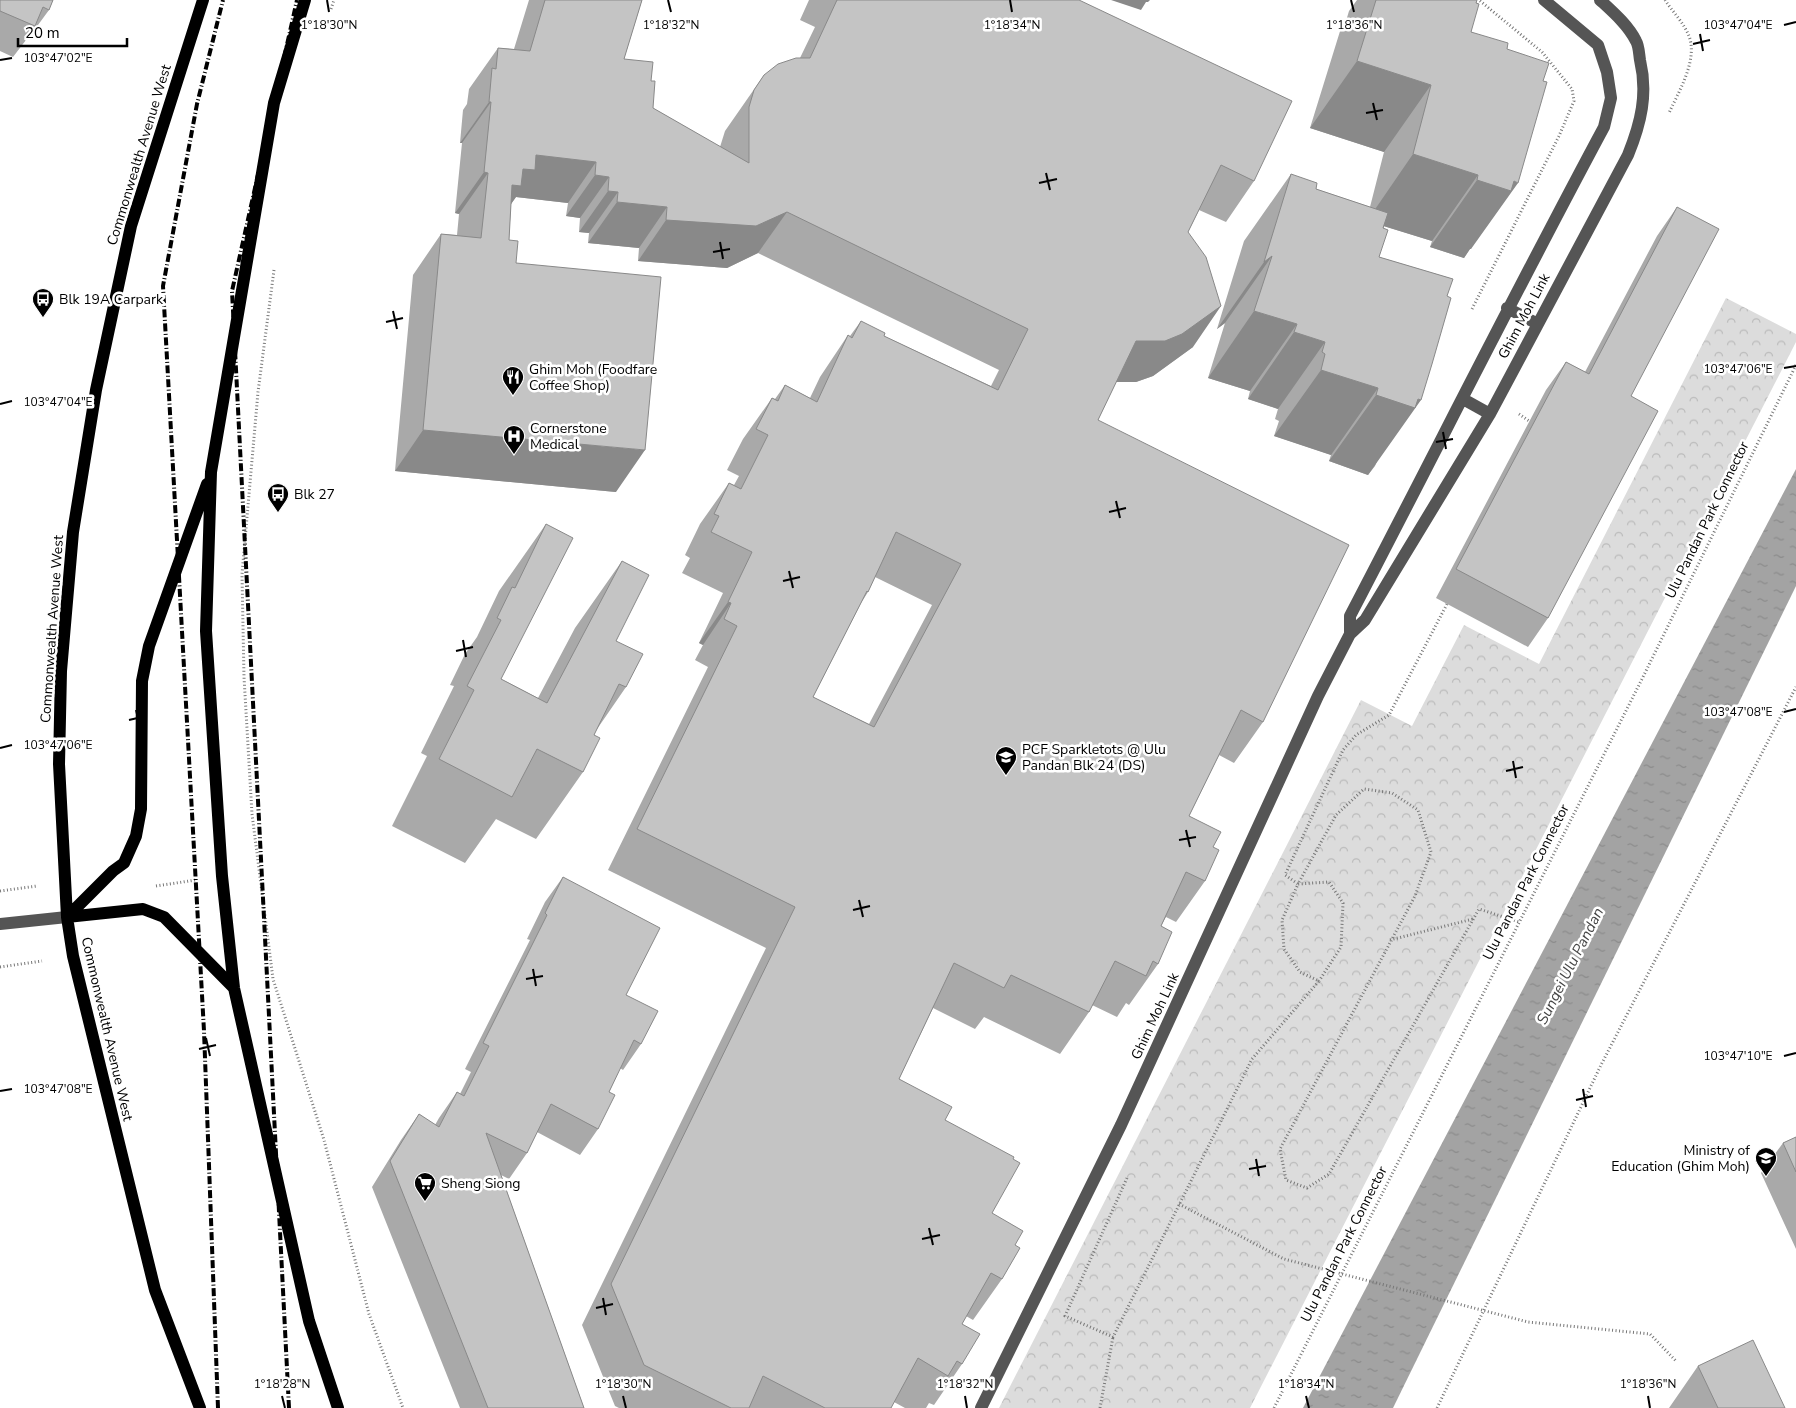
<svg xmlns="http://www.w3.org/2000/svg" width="1796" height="1408" font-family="'Nunito Sans',sans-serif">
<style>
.park{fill:url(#park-crowns)}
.water{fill:url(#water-ripples)}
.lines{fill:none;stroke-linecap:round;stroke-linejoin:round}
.path{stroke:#777;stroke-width:3;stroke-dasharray:1 2.5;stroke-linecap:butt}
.minor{stroke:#555;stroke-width:12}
.major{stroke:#000;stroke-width:12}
.rail{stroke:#000;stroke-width:4;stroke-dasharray:8 2.5 1 2.5;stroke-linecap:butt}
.wall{fill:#a9a9a9;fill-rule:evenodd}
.shaded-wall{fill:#898989}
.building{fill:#c4c4c4;stroke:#898989;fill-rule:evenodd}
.ticks{fill:none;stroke:#000;stroke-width:2}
.labels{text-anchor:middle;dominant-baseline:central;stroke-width:5;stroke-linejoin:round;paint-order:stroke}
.street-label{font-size:14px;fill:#000;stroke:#fff}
.poi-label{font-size:14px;fill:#000;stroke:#fff;text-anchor:start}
.water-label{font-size:15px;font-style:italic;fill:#444;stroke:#fff}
.ticks-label{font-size:12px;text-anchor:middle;fill:#000;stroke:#fff;stroke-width:5;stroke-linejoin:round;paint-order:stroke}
</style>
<defs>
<pattern id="park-crowns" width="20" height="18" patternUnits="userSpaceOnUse" patternTransform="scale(1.25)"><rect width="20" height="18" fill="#dcdcdc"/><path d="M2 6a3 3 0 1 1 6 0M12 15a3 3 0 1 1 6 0" fill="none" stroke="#bbb"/></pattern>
<pattern id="water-ripples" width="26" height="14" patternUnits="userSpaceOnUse" patternTransform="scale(1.25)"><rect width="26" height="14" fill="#a3a3a3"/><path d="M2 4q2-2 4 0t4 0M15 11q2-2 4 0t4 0" fill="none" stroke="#8b8b8b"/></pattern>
</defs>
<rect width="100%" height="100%" fill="#fff"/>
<!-- park -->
<path class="park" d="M1726 298 1796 334V342L1250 1408H999L1361 700 1412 726 1464 625 1539 664Z"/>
<!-- water -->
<path class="water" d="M1796 469V586L1393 1408H1303Z"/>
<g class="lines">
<!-- path -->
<path class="path" d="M1665 0C1672 11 1684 23 1689 36 1698 60 1679 91 1669 113
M331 9 334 0
M274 270 258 392 242 574 244 677 252 814 273 979 324 1140 369 1314 403 1408
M1472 309 1559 136 1574 101 1572 89 1542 52 1479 0
M1519 414 1529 421
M1447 604 1389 715 1356 735 1343 750 1285 875 1298 884 1336 815 1364 789 1392 793 1418 810 1431 852 1415 896 1280 1149 1286 1180 1307 1188 1329 1174 1479 909 1519 922
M156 886 196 880
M0 891 37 886
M1390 940 1473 919
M0 967 42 961
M1127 1178 1065 1316 1113 1337 1252 1059 1319 981 1300 972 1284 949 1282 920 1298 884 1329 882 1343 903 1341 947 1319 981
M1179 1204 1284 1259 1528 1322 1650 1334 1677 1362
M1100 1408 1113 1337
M1274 1408 1642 679 1796 365
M1437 1408 1601 1065 1796 687"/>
<!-- minor -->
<path class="minor" d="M1507 308 1536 323
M1463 399 1490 414
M1350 634V616C1435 453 1517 289 1604 127L1611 98 1607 72 1598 45 1544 0
M0 924 67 917
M981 1408 1121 1125 1318 696 1350 634 1365 620 1490 414 1628 155C1641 123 1648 94 1640 60 1639 54 1639 46 1636 41 1628 25 1613 12 1600 0"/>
<!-- major -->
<path class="major" d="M305 0 274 103 211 472 206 631 222 876 234 988 309 1321 338 1408
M67 917 113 871 124 863 136 836 141 809 142 681 149 646 207 484
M67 917 143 909 164 917 234 988
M200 1408 155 1290 73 956 67 917 59 764 61 671 73 532 96 390 131 226 203 0"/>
<!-- rail -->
<path class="rail" d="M218 1408 204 1031 163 286 197 104 223 0
M289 1408 232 291 297 0"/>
</g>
<!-- wall -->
<path class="wall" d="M0 0H53L49 10 27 40H26L13 57 0 51Z
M529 0H642L624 59 651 81 653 108 720 147 725 131 764 75 800 58 815 27 800 20 809 0H1079L1254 181 1226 222 1199 210 1188 232 1193 347 1153 376 1136 382H1116L1098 420 1263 722 1234 763 1219 755 1189 816 1213 847 1205 881 1176 922 1166 917 1161 926 1158 964 1129 1005 1126 1003 1117 1017 1092 1005 1089 1012 1060 1054 984 1017 975 1029 933 1008 899 1079 945 1120 992 1213 1015 1245 1002 1279 973 1320 966 1316 962 1324V1364L934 1405 929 1403 926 1408H905L894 1402 891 1408H619L615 1406 582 1325 766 948 608 870 708 667 695 660 703 645 699 643 723 593 682 573 690 558 685 555 700 524 729 483 734 485 739 476 727 470 743 439 772 398 775 399 785 385 810 398 820 377 848 335 850 336 861 321 884 336 991 386 999 370 758 253 727 268 638 261 639 248 588 243 589 233 579 232 580 218 566 216 568 203 516 197 511 204 509 240 516 263 616 492 395 471 413 275 441 234 457 235 459 214 455 213 462 143H460L463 110 467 104 469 89 498 48 514 49ZM875 577 932 605 869 724 813 697 861 603 868 592Z
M1357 0H1477L1471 32 1507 49 1471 249H1470L1464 258 1430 247 1432 241 1384 226 1379 257 1453 279 1375 466 1368 475 1329 461 1331 455 1274 436 1279 421 1275 419 1278 409 1248 399 1250 391 1208 378 1225 323 1217 329 1244 241 1291 174 1316 189 1370 207 1384 152 1310 128 1341 28 1346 21 1349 11Z
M1677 207 1631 396 1548 618 1528 647 1436 598 1546 390 1566 362 1585 372 1657 236Z
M546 524 501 679 538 698 575 628 622 561 616 641 626 687 595 732 583 772 536 839 496 819 465 863 392 826 427 756 421 753 454 686 450 685 465 654 477 637 499 591Z
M563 877 626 995 641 1044 623 1070 620 1068 609 1092 598 1129 580 1155 537 1132 527 1153 509 1179 501 1175 584 1408H460L372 1187 401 1140 419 1114 435 1125 439 1118 457 1092 460 1094 471 1072 465 1069 530 940 527 939 545 902Z
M1796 1137V1249L1761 1173 1783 1143Z
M1698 1366 1785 1408H1669Z"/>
<!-- shaded-wall -->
<path class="shaded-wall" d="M1111 0H1150L1148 2H1146L1141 10Z
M1357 61 1431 85 1384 152 1310 128Z
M489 102H491L462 143H460Z
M1413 154 1478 175 1432 241 1367 221Z
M536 155 596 162 568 203 516 197 506 211 483 226 523 169Z
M484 172 488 173 459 214 455 213Z
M595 175 609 177 580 218 566 216Z
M1477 180 1514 181 1518 183 1471 249H1470L1464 258 1430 247Z
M608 191 618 192 589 233 579 232Z
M617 202 667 207 639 248 588 243Z
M787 212 758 253 727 268 638 261 666 220Z
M1272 256 1225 323 1217 329 1264 262Z
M1221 306 1193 347 1153 376 1136 382H1107L1136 341Z
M1254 311 1297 324 1250 391 1208 378Z
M1294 332 1325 342 1278 409 1248 399Z
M1321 370 1378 388 1331 455 1274 436Z
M1376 395 1418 399 1421 400 1368 475 1329 461Z
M423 430 645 450 616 492 395 471Z
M728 602 731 603 703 645 699 643Z"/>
<!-- building -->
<path class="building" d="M0 0H53L49 10 43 7 35 26 0 11Z
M545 0H642L624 59 653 62 651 81H655L653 108 749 163V107L754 90 764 75 778 64 796 58H810L837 0H1079L1292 101 1254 181 1221 165 1188 232 1206 257 1221 306 1182 334 1165 341H1136L1098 420 1349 545 1263 722 1241 710 1189 816 1221 832 1213 847 1219 850 1205 881 1186 872 1161 926 1172 932 1158 964 1153 961 1146 976 1115 961 1089 1012 1011 975 1004 988 954 963 899 1079 952 1107 945 1120 1014 1157 1013 1159 1020 1163 992 1213 1023 1231 1015 1245 1020 1248 1002 1279 991 1273 962 1324 980 1334 962 1364 957 1361 948 1376 918 1358 891 1408H825L763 1376 749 1408H731L644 1365 611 1284 795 907 637 829 737 626 724 619 731 603 728 602 752 552 711 532 719 516 714 514 729 483 741 489 768 435 756 429 772 398 778 401 785 385 817 402 848 335 852 338 861 321 885 333 884 336 998 390 1028 329 787 212 756 226 666 220 667 207 617 202 618 192 608 191 609 177 595 175 596 162 536 155 535 170 523 169 521 186 512 185 509 240 518 241 516 263 661 277 645 450 423 430 441 234 481 238 488 173 484 172 491 102H489L492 68 496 69 498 48 530 51ZM896 532 961 564 874 727 813 697 867 591 868 592Z
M1376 0H1477L1476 3 1479 4 1471 32 1508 43 1507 49 1549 63 1543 81 1547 82 1518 183 1514 181 1511 191 1477 180 1478 175 1413 154 1431 85 1357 61Z
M1291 174 1317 183 1316 189 1388 213 1383 228 1388 230 1379 257 1453 279 1447 296 1451 298 1432 364 1421 400 1418 399 1415 408 1376 395 1378 388 1321 370 1325 354 1322 352 1325 342 1294 332 1297 324 1254 311 1272 256 1264 262Z
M1677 207 1719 229 1631 396 1658 411 1548 618 1456 569 1566 362 1589 374Z
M546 524 573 538 501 679 547 703 622 561 649 575 616 641 643 654 626 687 619 684 594 735 600 738 583 772 537 749 512 797 439 759 474 690 467 686 501 620 497 618 512 587 515 588Z
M563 877 660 928 626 995 658 1011 641 1044 634 1040 609 1092 615 1095 598 1129 551 1104 527 1153 486 1133 584 1408H488L390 1161 419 1114 439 1127 457 1092 464 1096 489 1046 483 1043 547 915 545 913Z
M1796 1137V1172L1783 1143Z
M1753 1340 1785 1408H1718L1698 1366Z"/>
<!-- ticks -->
<path class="ticks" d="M327 0 329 12M668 0 671 12M1010 0 1012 12M1351 0 1354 12M1784 25 1796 22M1700 34 1703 51M1693 44 1710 40M0 60 12 58M1373 103 1377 120M1366 113 1383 110M1046 173 1050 190M1039 183 1057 179M720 242 723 259M713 252 730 249M393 311 397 329M386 322 403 318M1784 368 1796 366M0 404 12 401M1443 432 1446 449M1436 442 1453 439M1116 501 1120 518M1109 512 1126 508M789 571 793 588M783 581 800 577M463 640 466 657M456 651 473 647M136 710 140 727M1784 712 1796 709M129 720 146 716M0 748 12 745M1513 761 1516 778M1506 771 1523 767M1186 830 1190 847M1179 840 1196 837M859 900 863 917M853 910 870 906M533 969 536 986M526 979 543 976M206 1038 210 1056M199 1049 216 1045M1784 1056 1796 1053M1583 1089 1586 1107M0 1091 12 1089M1576 1100 1593 1096M1256 1159 1259 1176M1249 1169 1266 1166M929 1228 933 1245M922 1239 940 1235M603 1298 606 1315M596 1308 613 1304M282 1396 285 1408M623 1396 626 1408M965 1396 967 1408M1306 1396 1309 1408M1648 1396 1650 1408"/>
<!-- icons -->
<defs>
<g id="bus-pin" transform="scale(1.125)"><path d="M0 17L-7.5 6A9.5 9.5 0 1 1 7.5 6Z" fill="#000" stroke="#fff"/><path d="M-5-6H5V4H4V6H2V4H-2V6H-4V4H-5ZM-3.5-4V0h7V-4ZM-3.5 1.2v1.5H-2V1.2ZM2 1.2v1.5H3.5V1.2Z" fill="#fff"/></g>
<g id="restaurant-pin" transform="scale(1.125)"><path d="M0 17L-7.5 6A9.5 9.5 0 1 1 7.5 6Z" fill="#000" stroke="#fff"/><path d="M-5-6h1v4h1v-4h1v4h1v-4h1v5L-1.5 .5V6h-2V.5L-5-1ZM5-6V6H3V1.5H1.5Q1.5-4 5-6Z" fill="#fff"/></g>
<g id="hospital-pin" transform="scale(1.125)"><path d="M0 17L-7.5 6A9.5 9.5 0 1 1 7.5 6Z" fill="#000" stroke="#fff"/><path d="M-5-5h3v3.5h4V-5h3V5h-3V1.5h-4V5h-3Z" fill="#fff"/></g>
<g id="school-pin" transform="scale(1.125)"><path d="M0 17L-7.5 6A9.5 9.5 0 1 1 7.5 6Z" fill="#000" stroke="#fff"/><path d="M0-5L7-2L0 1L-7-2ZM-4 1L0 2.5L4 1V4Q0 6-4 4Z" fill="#fff"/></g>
<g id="supermarket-pin" transform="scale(1.125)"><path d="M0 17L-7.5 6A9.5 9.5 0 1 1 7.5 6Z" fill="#000" stroke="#fff"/><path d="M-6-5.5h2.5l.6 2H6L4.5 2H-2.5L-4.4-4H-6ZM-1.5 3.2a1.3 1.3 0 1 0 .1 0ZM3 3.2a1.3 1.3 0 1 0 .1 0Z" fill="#fff"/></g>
</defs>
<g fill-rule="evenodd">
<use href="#bus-pin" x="43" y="299"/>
<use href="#restaurant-pin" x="513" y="377"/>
<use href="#hospital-pin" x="514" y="436"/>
<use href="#bus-pin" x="278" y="494"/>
<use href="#school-pin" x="1006" y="757"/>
<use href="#school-pin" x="1766" y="1158"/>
<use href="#supermarket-pin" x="425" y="1183"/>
</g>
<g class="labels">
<!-- street labels -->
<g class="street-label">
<text transform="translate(139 155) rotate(-73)">Commonwealth Avenue West</text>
<text transform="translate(1524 316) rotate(-62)">Ghim Moh Link</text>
<text transform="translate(1707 520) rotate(-64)">Ulu Pandan Park Connector</text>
<text transform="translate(52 629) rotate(-86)">Commonwealth Avenue West</text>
<text transform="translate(1526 882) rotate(-63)">Ulu Pandan Park Connector</text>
<text transform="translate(1155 1016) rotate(-65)">Ghim Moh Link</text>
<text transform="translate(107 1029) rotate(77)">Commonwealth Avenue West</text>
<text transform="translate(1344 1244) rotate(-63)">Ulu Pandan Park Connector</text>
</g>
<!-- poi labels -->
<g class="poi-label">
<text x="59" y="299">Blk 19A Carpark</text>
<text x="529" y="369">Ghim Moh (Foodfare<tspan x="529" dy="16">Coffee Shop)</tspan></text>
<text x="530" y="428">Cornerstone<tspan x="530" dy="16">Medical</tspan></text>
<text x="294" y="494">Blk 27</text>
<text x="1022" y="749">PCF Sparkletots @ Ulu<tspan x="1022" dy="16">Pandan Blk 24 (DS)</tspan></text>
<text x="1750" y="1150" text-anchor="end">Ministry of<tspan x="1750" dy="16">Education (Ghim Moh)</tspan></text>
<text x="441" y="1183">Sheng Siong</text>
</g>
<!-- water labels -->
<g class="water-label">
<text transform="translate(1570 966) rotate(-63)">Sungei Ulu Pandan</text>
</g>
</g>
<g class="ticks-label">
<text x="1738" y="29">103°47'04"E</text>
<text x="329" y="29">1°18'30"N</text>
<text x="671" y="29">1°18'32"N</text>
<text x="1012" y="29">1°18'34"N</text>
<text x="1354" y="29">1°18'36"N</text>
<text x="58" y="62">103°47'02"E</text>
<text x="1738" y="373">103°47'06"E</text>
<text x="58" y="406">103°47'04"E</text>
<text x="1738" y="716">103°47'08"E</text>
<text x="58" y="749">103°47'06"E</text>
<text x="1738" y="1060">103°47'10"E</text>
<text x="58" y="1093">103°47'08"E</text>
<text x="282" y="1388">1°18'28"N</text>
<text x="623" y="1388">1°18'30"N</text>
<text x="965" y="1388">1°18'32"N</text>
<text x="1306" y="1388">1°18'34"N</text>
<text x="1648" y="1388">1°18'36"N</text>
</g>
<!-- scale -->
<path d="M18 38v8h109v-8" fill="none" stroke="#000000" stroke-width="2.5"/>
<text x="25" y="38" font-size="15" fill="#000000" stroke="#ffffff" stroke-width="4" paint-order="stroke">20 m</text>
</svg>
